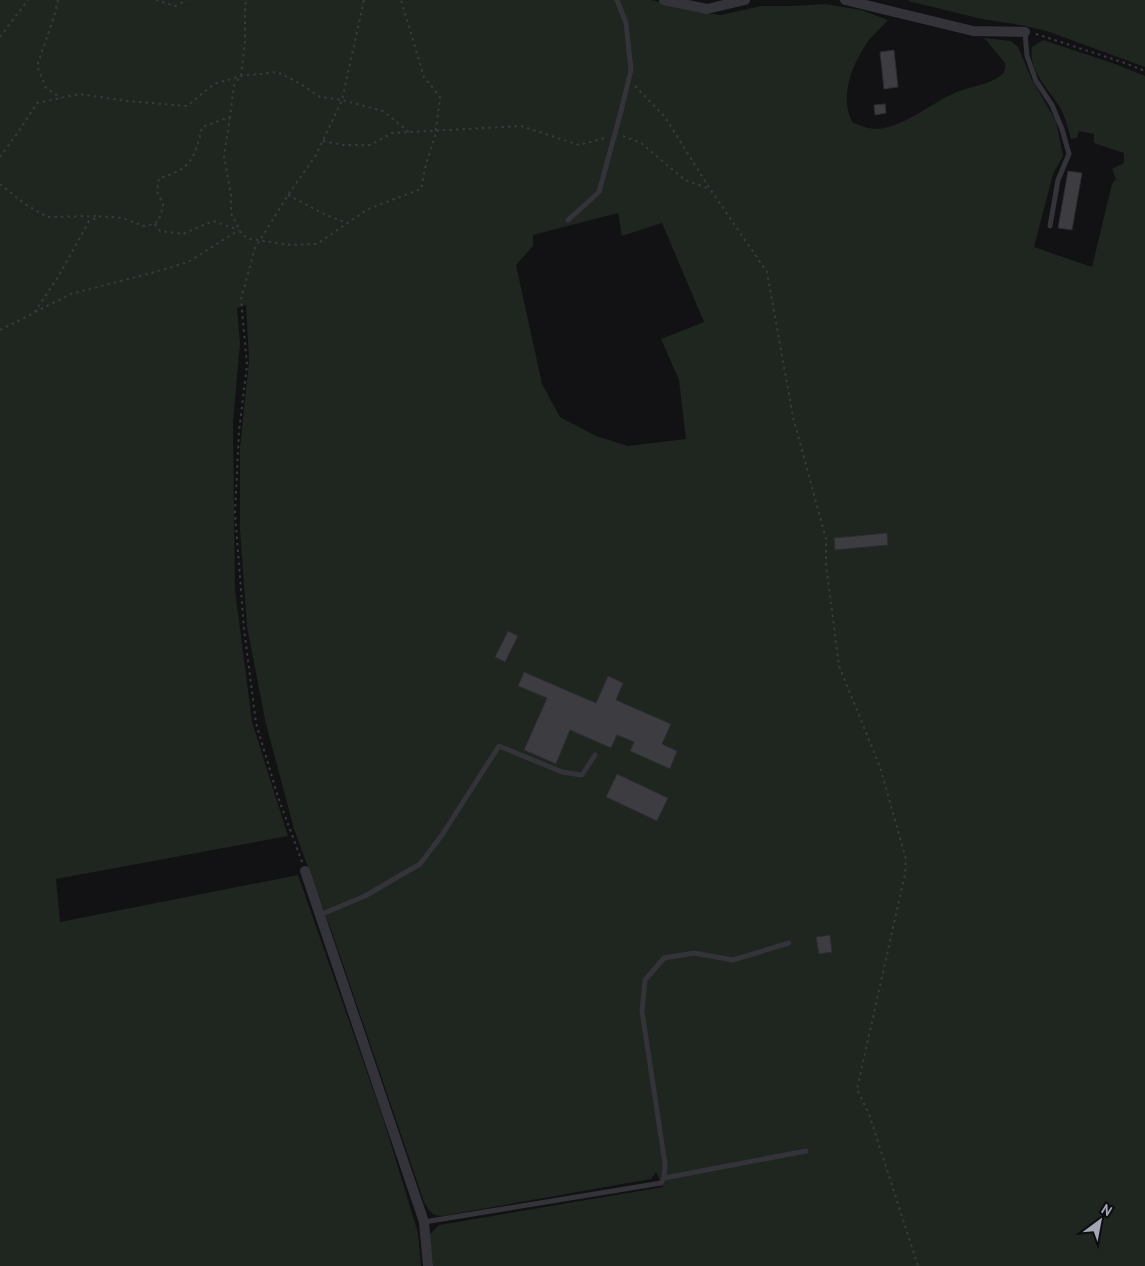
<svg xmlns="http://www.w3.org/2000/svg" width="1145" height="1266" font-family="'PT Sans',sans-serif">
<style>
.green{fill:#1e261f;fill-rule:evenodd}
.building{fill:#3c3c41;stroke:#2c2c30}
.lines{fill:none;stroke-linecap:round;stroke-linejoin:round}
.path{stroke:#393a40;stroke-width:2;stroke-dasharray:2.5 4;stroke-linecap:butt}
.service{stroke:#333339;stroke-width:5}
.minor{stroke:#333339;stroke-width:10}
</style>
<rect width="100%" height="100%" fill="#121214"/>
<!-- green -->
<path class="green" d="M0 0H651L705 13 721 15 761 6H791L825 4 861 10 888 20C882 27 875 33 869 40 853 62 838 98 853 123 860 125 869 129 876 129 906 127 930 103 957 92 971 86 988 85 1000 76 1005 73 1006 68 1005 63L984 38 1011 41 1018 47 1032 80 1056 121 1063 156 1053 174 1034 247 1092 267 1112 184 1116 179 1112 169 1124 163V153L1094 143V134L1079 131 1077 138 1071 139C1068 128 1065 115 1059 106 1047 87 1028 70 1032 47L1043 40 1115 64 1145 76V1266H433L429 1235 439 1225 663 1187 656 1172 651 1179 442 1216C431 1216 429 1210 424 1202L333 935 294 829 266 724 247 627 240 529V447L249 361 246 305 237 308 240 343 233 422 235 590 252 722 288 836 56 879 60 922 298 875 383 1118 418 1233 421 1266H0ZM618 213 622 236 662 223 704 322 661 339 679 380 686 439 628 446 596 436 560 417 542 384 516 265 533 246V235Z
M909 0H1145V67L1047 31 1015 24 982 19 908 1Z"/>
<!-- building -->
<path class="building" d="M894 50 898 87 884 89 880 52Z
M885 104 886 113 875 115 874 105Z
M1068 171 1082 173 1072 230 1058 228Z
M887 533 888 545 835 550 834 538Z
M508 631 518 636 505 662 495 657Z
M524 672 596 703 608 676 623 683 616 700 671 724 662 744 677 751 670 769 630 751 634 742 617 735 611 748 570 730 556 764 524 750 547 698 518 686Z
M617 774 668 798 657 821 606 797Z
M830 935 832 952 819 954 816 937Z"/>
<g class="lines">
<!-- path -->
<path class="path" d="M58 0 54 17 37 66 46 88 61 98
M156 0 175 6 187 0
M1036 34 1125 63 1145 71
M0 37 28 0
M635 86 665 117 710 189 767 272 793 417 826 539V564L839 666 880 767 906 859 905 874 857 1089 869 1114 918 1266
M230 117 224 156 231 195V213L242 235 250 239 291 245 317 244 368 209 421 189 426 164 435 136 440 97 424 77 401 0
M623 136 641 143 685 180 710 189
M323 141 343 145H370L392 133 521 126 579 145 605 138
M0 157 19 131 37 103 79 94 127 101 187 106 214 84 241 76 277 72 301 84 320 97 342 100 383 111 409 132
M0 184 25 204 47 217 99 216
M288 195 326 215 347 223
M155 224 160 231 183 234 213 221 239 230
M35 312 71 294 155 272 188 262 239 230
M0 330 34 313 58 277 89 221 101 216 122 218 144 226 155 224 161 215 163 204 157 192 159 178C191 170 195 158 202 127L230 117 234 85 241 76 245 41V4L248 0
M302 862 278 797 256 723 244 629 235 513 239 431 247 365 241 299 255 248 288 195 316 155 342 100 364 0"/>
<!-- service -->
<path class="service" d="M1025 32 1027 56 1036 81 1052 105 1062 129 1069 154 1058 180 1050 226
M568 220 599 192 620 115 631 70 626 23 617 0
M320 915 365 896 420 864 442 835 499 746 562 772 582 775 595 755
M664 1178 806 1151
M424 1222 661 1183 664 1178 665 1164 642 1011 645 980 664 958 694 953 733 960 789 943"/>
<!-- minor -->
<path class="minor" d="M664 0 707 9 745 0
M845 0 973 31 1025 32
M305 871 424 1222 428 1266"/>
</g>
<!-- north arrow -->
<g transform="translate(1100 1221) rotate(32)" stroke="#0d0d0f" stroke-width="4" paint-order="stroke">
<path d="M0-4L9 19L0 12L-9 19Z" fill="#a3a7b4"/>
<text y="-8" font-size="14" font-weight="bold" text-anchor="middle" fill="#a3a7b4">N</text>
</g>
</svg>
